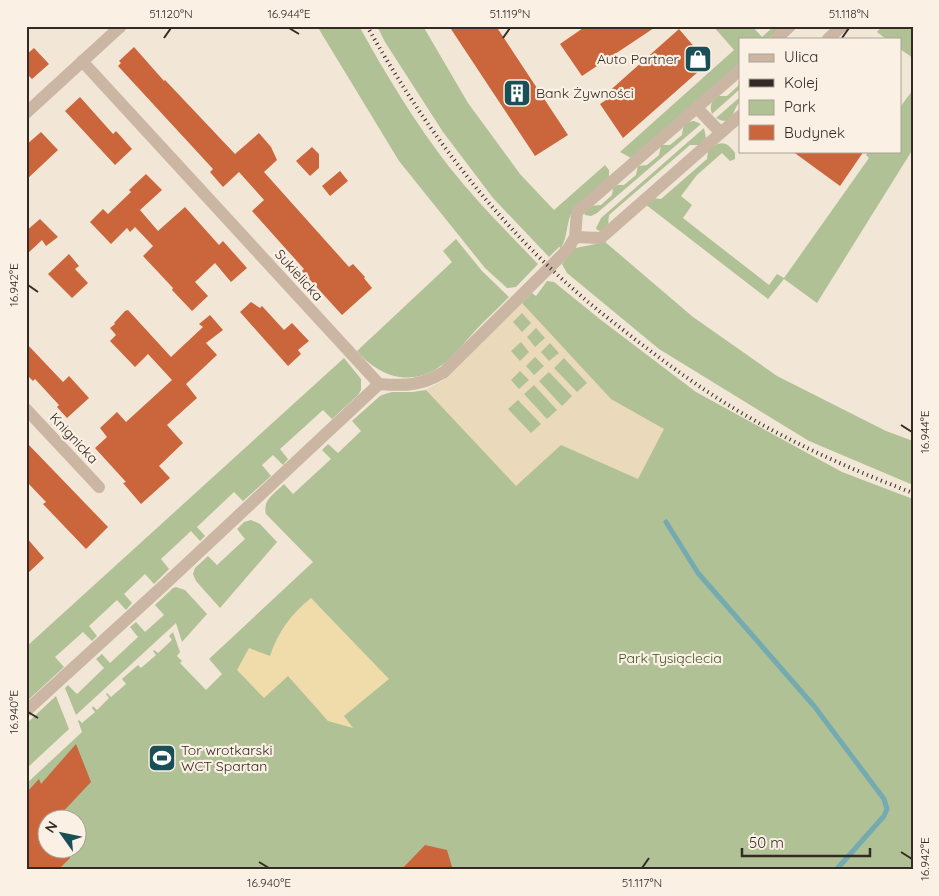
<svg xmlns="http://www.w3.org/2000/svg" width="939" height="896" font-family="Quicksand,sans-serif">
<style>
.green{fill:#b0c196;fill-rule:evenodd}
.sand{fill:#f0dbab}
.plaza{fill:#ebd9bc;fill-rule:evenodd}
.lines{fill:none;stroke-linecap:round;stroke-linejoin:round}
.stream{stroke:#74aab0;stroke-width:5}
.building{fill:#cb653b}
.street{stroke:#cab6a2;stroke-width:12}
.rail{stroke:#342a25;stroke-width:4;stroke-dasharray:1 4;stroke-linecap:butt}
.ticks{fill:none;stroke:#342a25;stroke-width:2}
.labels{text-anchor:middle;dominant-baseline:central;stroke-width:4.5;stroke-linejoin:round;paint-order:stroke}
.poi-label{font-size:14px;fill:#342a25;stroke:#faf0e3;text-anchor:start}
.street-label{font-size:14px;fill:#342a25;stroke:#faf0e3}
.park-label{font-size:14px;fill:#415328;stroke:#faf0e3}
.neatline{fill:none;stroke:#342a25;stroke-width:2}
.ticks-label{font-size:12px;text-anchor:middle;fill:#342a25}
</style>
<rect width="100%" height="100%" fill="#f2e6d6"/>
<!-- green -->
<path class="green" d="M317 26H359C386 75 416 124 450 168 477 202 508 233 538 264L516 287 507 288 485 268 399 161Z
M377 26H423L468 103 520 174 554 210 605 165 609 170V177L572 212C566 223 568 237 561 248L559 247 549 257 493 198 443 132 385 42Z
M713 26H752L762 37 774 26H782L768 39H740V63L631 158 620 152 734 50Z
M882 26H913V58L900 49V39H886L877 32Z
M740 77V89L712 114C709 105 712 102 717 96H727L738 86Z
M913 90V149L817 303 784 279 768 299 645 204 652 198 661 199 707 159 708 151C719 141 726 140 735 153V159L730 161 722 153 697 175 681 196 692 205 683 218 769 285 777 274 784 278 869 158 866 155 869 151H900V107Z
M740 97V102C732 109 734 128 716 118Z
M694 121 701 124 597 213 591 216 585 215 584 212 591 206 601 205 612 195 613 188 617 185H624L636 175 638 166 647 165 659 155 661 145H670L682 135C683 127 684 122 694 121Z
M704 128 706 138 700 145H690L609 215 608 225 601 231 597 230 596 228 601 218Z
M456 239 482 271 509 297C498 308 485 320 474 332 464 343 454 356 442 365 412 388 379 377 357 351L452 262 443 251Z
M604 241 693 317 777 376 886 431 913 441V485L809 441 659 349 567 273 562 264 575 248 601 243Z
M547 281 554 282 601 320 696 392 842 472 913 499V870H26V784L82 732 78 721 79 720 82 723 95 712 92 708 93 706 97 710 109 698 106 694 107 693 111 697 126 684 122 679 138 665 141 668 156 655 153 651 154 650 158 653 172 640 169 636 173 632 180 652 177 656 182 661 180 663 206 690 222 674 209 659 313 562 266 514C262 500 275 493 284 484L293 494 331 459 322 450 328 444 338 453 361 431 352 421 380 396 385 394 392 392H412L426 390 443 381 532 293 536 296ZM48 818H78V848H48Z
M344 358 361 379V390L358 395 332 419 323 410 280 449 288 459 283 465 273 455 262 465 271 476 243 501 234 492 197 527 205 536 200 541 191 531 161 559 169 569 154 584 145 574 124 594 132 603 126 610 117 600 89 626 97 636 92 641 83 632 55 657 64 667 26 702V647Z
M251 520 260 524 277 542 220 608 196 581 193 574 195 568 208 556 217 565 245 539 237 529 244 522Z
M176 587 185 590 207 614 182 642 176 623 76 715 65 688 68 685 77 694 104 668 96 659 102 654 110 663 138 637 130 627 136 622 145 632 164 615 155 605 173 588Z
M56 696 69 729 26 769V724Z"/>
<!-- sand -->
<path class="sand" d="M311 598 389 679 344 716 353 728 328 721 288 676 264 698 237 670 249 648 270 656C278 632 291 614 311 598Z"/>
<!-- plaza -->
<path class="plaza" d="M522 303 611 399 664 429 638 479 561 445 516 486 426 390 443 381ZM522 313 531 323 522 332 513 322ZM536 328 545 338 535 347 527 337ZM521 342 529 352 520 361 511 351ZM550 343 559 353 549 361 541 352ZM535 357 544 366 534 375 526 366ZM564 358 587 383 577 392 554 368ZM520 371 529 380 519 389 511 380ZM549 372 572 396 562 406 539 381ZM534 385 557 410 547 419 524 394ZM518 400 541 424 531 433 508 409Z"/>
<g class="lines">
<!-- stream -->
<path class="stream" d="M666 522 698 573 814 706 884 799 887 809 884 816 836 870"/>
</g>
<!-- building -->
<path class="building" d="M449 26H496L568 135 535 156Z
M586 26H657L582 76 560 44Z
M679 29 708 63 623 138 600 104 609 98 606 94Z
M134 47 164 81 165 80 235 154 259 133 271 147 277 160 264 172 349 267 353 264 365 277 364 278 372 288 342 315 302 271 304 269 252 211 264 200 239 172 223 187 210 172 213 169 118 66 121 63 119 61Z
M34 48 49 64 32 79 26 73V55Z
M80 97 113 134 116 131 132 149 115 165 65 111Z
M41 132 58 150 26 180V145Z
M312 147 319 154V168L310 176 296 161Z
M792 151H864L840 186Z
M340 171 348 181 330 196 322 186Z
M146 174 162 190 140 210 158 231 185 207 219 245 223 241 247 268 231 282 215 263 195 282 208 296 192 311 172 290 173 288 143 256 153 246 135 227 130 232 127 228 111 244 90 222 103 209 108 214 131 192 129 190Z
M40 219 58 237 46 246 42 240 26 255V231Z
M69 254 79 266 75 269 88 283 72 298 48 274Z
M251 302 260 308 262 306 284 330 292 323 309 341 298 350 301 354 288 366 240 312Z
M128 310 171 357 203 327 199 324 210 315 223 330 206 343 217 355 186 384 197 398 167 425 183 443 159 466 170 478 141 504 123 483 126 482 95 448 107 437 100 428 117 412 126 422 172 380 148 354 135 367 110 341 116 335 110 328 115 324 114 323 125 311Z
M26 343 63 382 69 376 89 398 67 418 57 407 59 405 35 379 33 381 26 374Z
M26 442 108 527 86 549 43 504 46 502 26 481Z
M26 537 44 558 26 575Z
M76 744 91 782 57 818H48V848H66L70 858 58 870H26V793L39 779 41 784Z
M425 845 447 850 453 870H401Z"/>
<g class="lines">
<!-- street -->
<path class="street" d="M776 39 790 26
M828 39 842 26
M82 61 379 384C405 386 421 386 444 372L568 249 575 237 577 212 740 70
M697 108 721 133
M26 113 121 26
M575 237 601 238 740 116
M26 409 99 487
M26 711 163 586 379 384"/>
<!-- rail -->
<path class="rail" d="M367 26C423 126 493 220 580 295 598 311 617 325 636 340 671 367 707 393 745 415 798 446 855 471 913 493"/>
</g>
<!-- ticks -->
<path class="ticks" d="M289 28 299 34M164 38 171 28M503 38 510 28M842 38 849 28M28 285 38 292M901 425 912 432M28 712 38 718M901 852 912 859M259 862 269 868M642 868 649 858"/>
<!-- icons -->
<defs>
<g id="shop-square" transform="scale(1.4375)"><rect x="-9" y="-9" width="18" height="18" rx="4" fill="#195057" stroke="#faf0e3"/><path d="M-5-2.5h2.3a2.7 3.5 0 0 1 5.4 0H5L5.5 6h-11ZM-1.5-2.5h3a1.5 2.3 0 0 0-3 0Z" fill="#fff"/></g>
<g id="building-square" transform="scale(1.4375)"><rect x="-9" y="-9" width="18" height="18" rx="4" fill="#195057" stroke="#faf0e3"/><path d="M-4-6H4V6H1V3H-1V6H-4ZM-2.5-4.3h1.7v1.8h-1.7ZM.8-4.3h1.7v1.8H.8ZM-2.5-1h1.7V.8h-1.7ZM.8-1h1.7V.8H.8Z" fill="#fff"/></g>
<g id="stadium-square" transform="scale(1.4375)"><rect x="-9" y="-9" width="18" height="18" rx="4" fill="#195057" stroke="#faf0e3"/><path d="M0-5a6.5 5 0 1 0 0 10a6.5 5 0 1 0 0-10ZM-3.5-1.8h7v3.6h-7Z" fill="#fff"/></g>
</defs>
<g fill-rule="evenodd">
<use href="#shop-square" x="698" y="59"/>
<use href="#building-square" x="517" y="93"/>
<use href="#stadium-square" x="162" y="758"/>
</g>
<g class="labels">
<!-- poi labels -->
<g class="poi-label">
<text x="679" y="59" text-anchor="end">Auto Partner</text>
<text x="536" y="93">Bank Żywności</text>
<text x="181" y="750">Tor wrotkarski<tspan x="181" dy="16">WCT Spartan</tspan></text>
</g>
<!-- street labels -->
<g class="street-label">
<text transform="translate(299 275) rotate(48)">Sukielicka</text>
<text transform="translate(74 438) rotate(47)">Knignicka</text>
</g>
<!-- park labels -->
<g class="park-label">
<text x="670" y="658">Park Tysiąclecia</text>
</g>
</g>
<!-- border -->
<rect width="939" height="896" fill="none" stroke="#faf0e3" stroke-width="55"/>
<!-- legend -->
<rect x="739" y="38" width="162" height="115" fill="#faf0e3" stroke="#aba197"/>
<rect x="749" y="54" width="25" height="8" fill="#cab6a2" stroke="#aba197"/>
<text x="784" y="62" font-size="15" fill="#342a25">Ulica</text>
<rect x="749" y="79" width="25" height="8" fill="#342a25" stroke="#aba197"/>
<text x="784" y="88" font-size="15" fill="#342a25">Kolej</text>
<rect x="749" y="100" width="25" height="15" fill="#b0c196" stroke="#aba197"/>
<text x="784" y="112" font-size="15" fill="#342a25">Park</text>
<rect x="749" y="125" width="25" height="15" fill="#cb653b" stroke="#aba197"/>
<text x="784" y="138" font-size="15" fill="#342a25">Budynek</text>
<!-- north arrow -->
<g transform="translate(62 834) rotate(303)"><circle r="24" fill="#faf0e3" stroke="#aba197"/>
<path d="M0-4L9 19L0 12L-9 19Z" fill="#195057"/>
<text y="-8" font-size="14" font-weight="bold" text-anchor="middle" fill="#342a25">N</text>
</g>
<!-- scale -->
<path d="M742 848v8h128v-8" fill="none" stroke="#342a25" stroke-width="2.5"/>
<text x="749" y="848" font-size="15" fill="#342a25" stroke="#faf0e3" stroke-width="4" paint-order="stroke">50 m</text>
<rect x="28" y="28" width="884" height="840" class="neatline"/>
<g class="ticks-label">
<text x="171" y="18">51.120°N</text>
<text x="289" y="18">16.944°E</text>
<text x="510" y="18">51.119°N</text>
<text x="849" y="18">51.118°N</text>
<text transform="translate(14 285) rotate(-90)" y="4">16.942°E</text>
<text transform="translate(925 432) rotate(-90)" y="4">16.944°E</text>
<text transform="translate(14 712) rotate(-90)" y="4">16.940°E</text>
<text transform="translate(925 859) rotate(-90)" y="4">16.942°E</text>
<text x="269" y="887">16.940°E</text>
<text x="642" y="887">51.117°N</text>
</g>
</svg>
